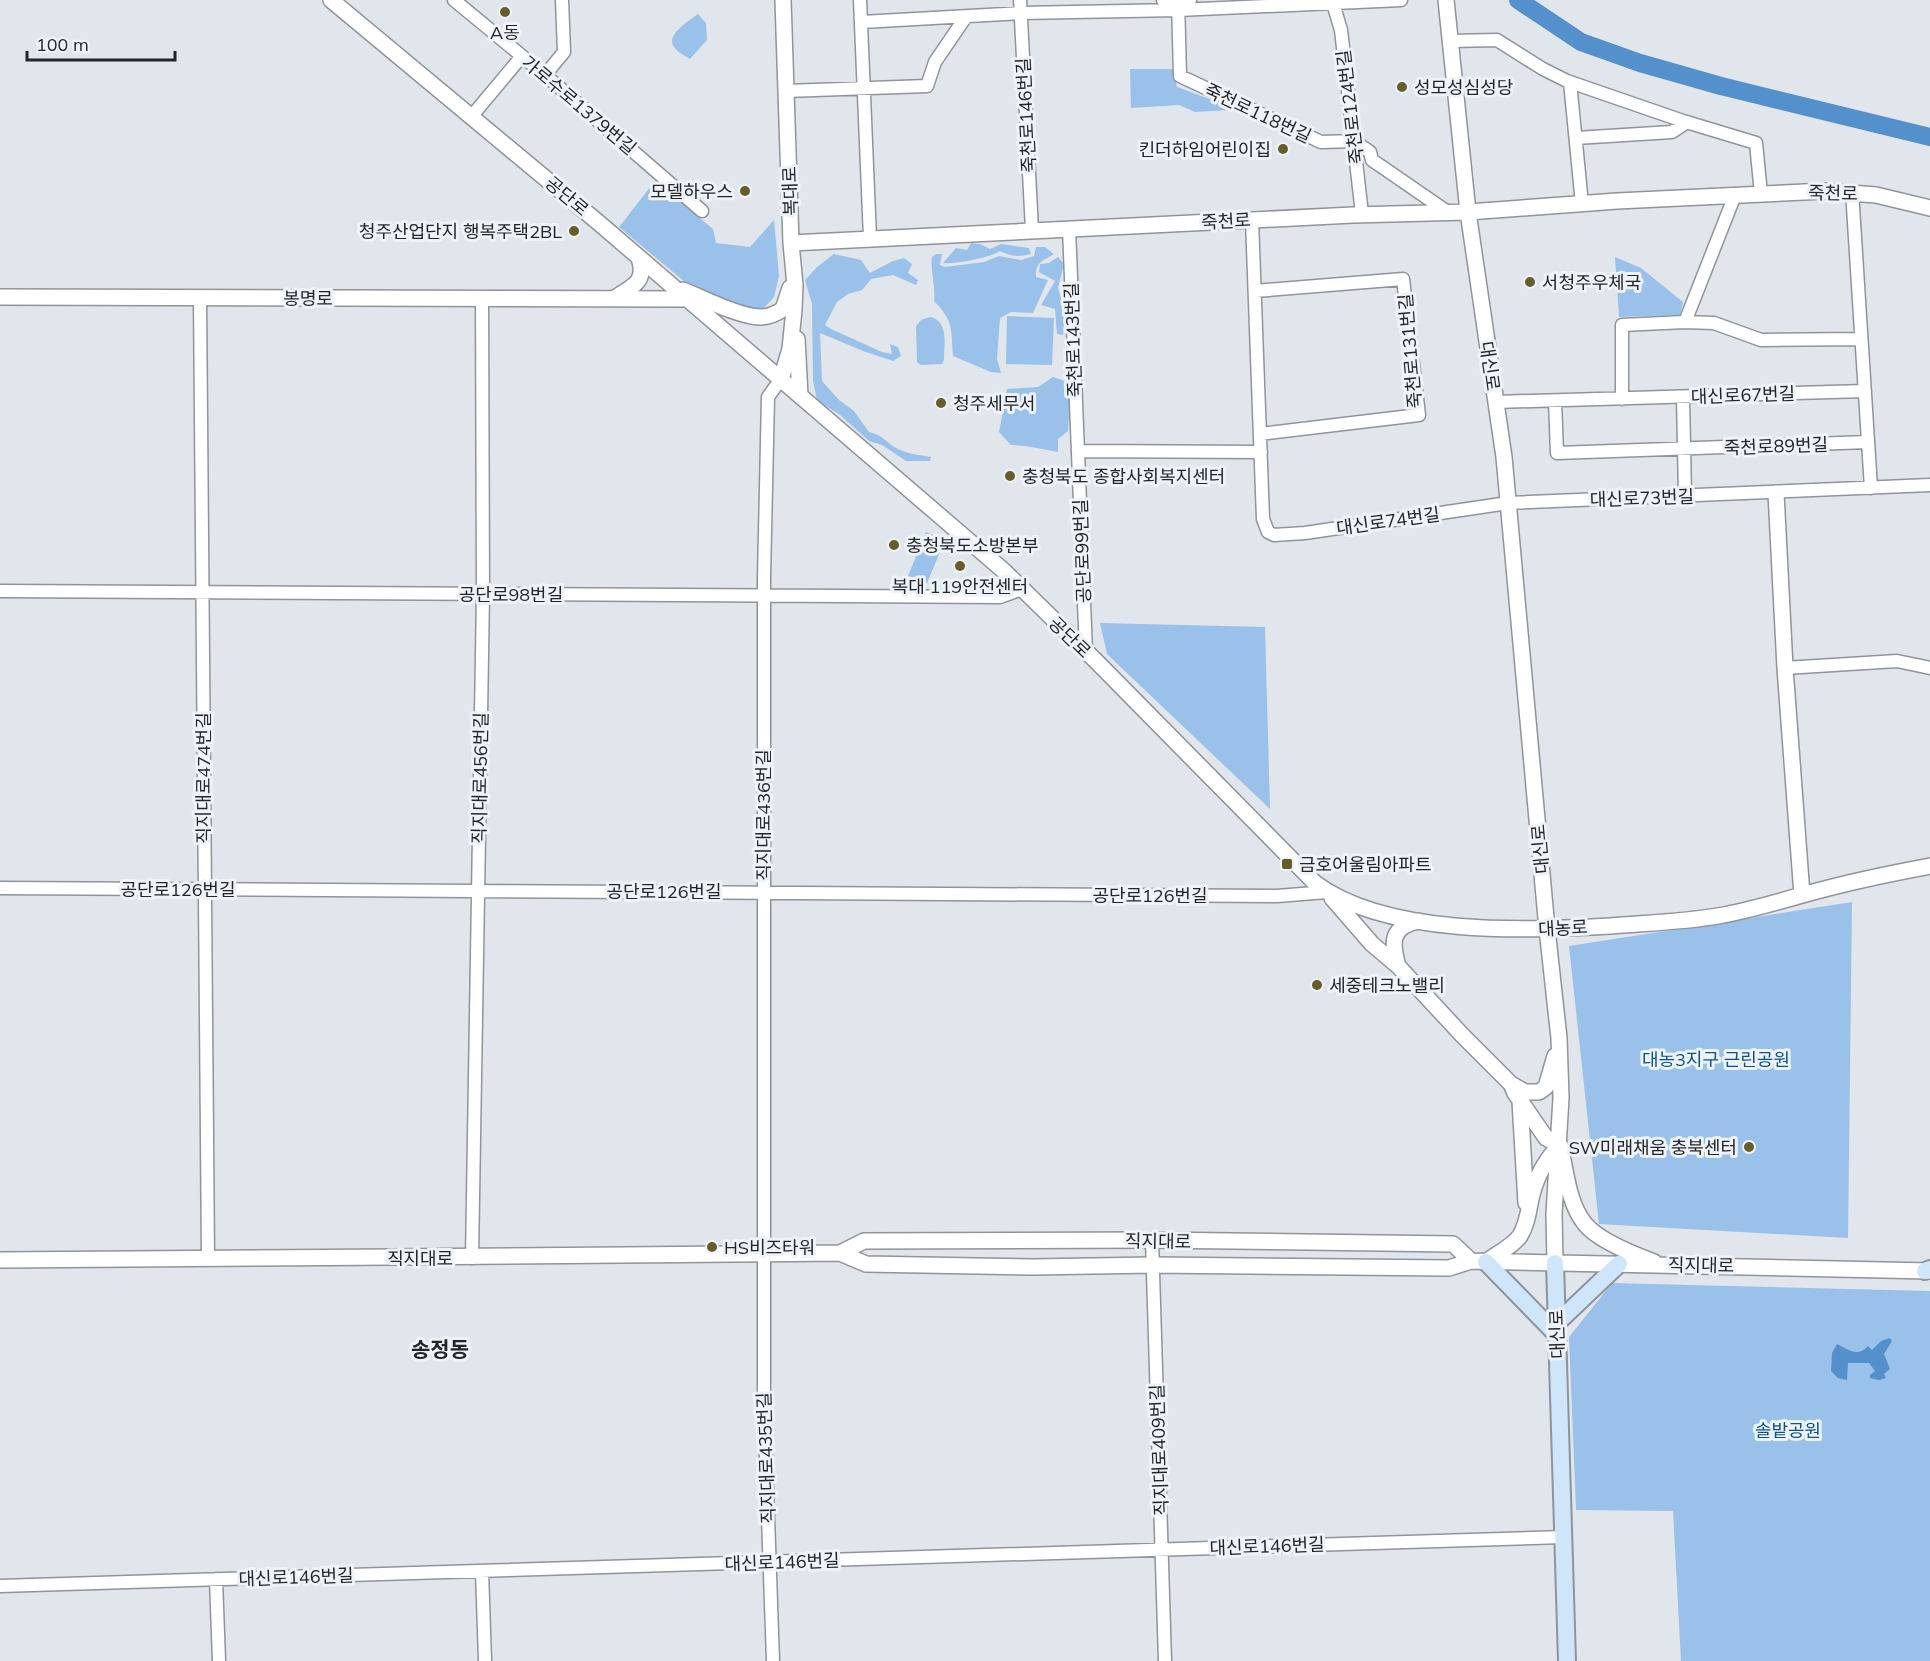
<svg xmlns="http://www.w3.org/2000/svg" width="1930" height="1661" font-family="Mulish,'Noto Sans KR',sans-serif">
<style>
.green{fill:#9ac1e9}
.water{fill:#5390cc}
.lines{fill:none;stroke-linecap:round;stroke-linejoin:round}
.river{stroke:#5390cc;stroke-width:18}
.minor-casing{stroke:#8f949a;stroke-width:15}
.tertiary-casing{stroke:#8f949a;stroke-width:18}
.secondary-casing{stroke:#8f949a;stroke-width:20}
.minor{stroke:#fff;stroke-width:12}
.tertiary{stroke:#fff;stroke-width:15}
.secondary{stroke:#cfe5fa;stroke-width:16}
.poi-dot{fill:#665d2a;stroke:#eef3f9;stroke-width:2}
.labels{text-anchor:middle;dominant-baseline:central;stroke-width:6;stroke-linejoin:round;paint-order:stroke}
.poi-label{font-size:18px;fill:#232527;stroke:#eef3f9;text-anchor:start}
.street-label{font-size:18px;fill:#232527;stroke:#eef3f9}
.park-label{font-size:18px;fill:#0c528a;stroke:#eef3f9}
.quarter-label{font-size:21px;font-weight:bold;fill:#232527;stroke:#eef3f9}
</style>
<rect width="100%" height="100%" fill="#e0e6ec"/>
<!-- green -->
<path class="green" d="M698 14 706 23 707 40 690 59C685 56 677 52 674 47 665 35 690 20 698 14Z
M1130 69H1173L1177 87 1215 101 1231 110 1195 112 1179 105 1131 108Z
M655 181 713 229 716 243 750 247 774 220 779 276 774 297 763 309 743 307 691 287 619 227Z
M971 243 980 244 990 249 1001 244 1029 248 1031 254C1019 257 1012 257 1000 251 993 257 952 265 943 263L956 248 967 250Z
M1036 247H1045L1054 254C1043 261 1035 262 1036 277L1048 280 1033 313 1011 312 1000 318 997 359 1001 373 991 372 953 356C951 330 954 321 934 301 936 286 930 272 932 257L936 254H942L940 265 945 267 984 262 999 256 1021 260 1034 256Z
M834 254 861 260 870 273 893 261 904 258 912 264 908 273 918 280 916 285 893 275 871 279 862 290 848 294 837 302 825 325 831 329 882 352 892 354 890 344 898 347 901 356 893 361 863 351 820 333 822 381 839 400 854 411 869 432C885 436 886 443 898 449 908 454 920 455 931 457L930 461H906L882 445 869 441 840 415 817 400 813 381 812 304 805 280 817 267Z
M1058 257 1064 264 1058 288 1065 311 1063 335 1057 334 1055 309 1041 305 1055 281 1039 272 1040 264 1049 263Z
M1615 257 1641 268 1683 302 1680 315 1619 317Z
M1007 316 1054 318 1052 365 1006 364Z
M930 317C949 321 944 344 944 360L942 364 921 365 917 362 916 326 921 320Z
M1053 377 1068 382 1071 391 1068 431 1058 439V452C1042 449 1027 445 1011 445L999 432 1007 389 1038 387Z
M926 532 945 540 927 583 908 576Z
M1100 623 1265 627 1270 809 1107 654Z
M1852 902 1848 1238 1599 1224 1569 946Z
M1612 1283 1930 1291V1661H1681L1673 1511 1576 1510 1569 1337Z"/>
<!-- water -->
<path class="water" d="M1890 1338 1892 1341 1884 1354 1890 1369 1884 1374 1886 1378 1879 1380 1870 1378V1375L1875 1371 1869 1363H1848L1847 1380 1838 1378 1831 1371 1832 1353 1837 1344C1847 1349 1858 1358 1868 1346L1872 1350 1881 1341Z"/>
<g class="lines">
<!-- river -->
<path class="river" d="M1518 0 1581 42 1640 63 1721 86 1930 137"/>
<!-- minor casing -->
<g class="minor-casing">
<path id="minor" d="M454 0 545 75 702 211
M860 0 870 238
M1020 0 1032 230
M1163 0 1178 10 1190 0
M1178 0 1180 76 1321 142 1354 141 1370 152 1372 160 1449 213
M1332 0 1341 30 1362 214
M862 22 1021 13 1178 10 1401 0
M1451 41 1497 40 1543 69 1567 81 1683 121 1756 143 1761 194
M545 75 564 52 562 0
M1570 82 1582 204
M786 91 927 86 935 62 965 18
M471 117 522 56
M1576 138 1672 132 1687 122
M1852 191 1871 488
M1252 220 1263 519 1268 532 1274 535 1305 533 1508 503 1930 485
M1069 228 1086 652
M1255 291 1403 279 1419 415 1260 434
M200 298 208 1257
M1685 322 1735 195
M1683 397 1685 496
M1622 399V325L1685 322 1714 323 1761 340 1861 339
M1555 401 1557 453 1868 442
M1496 402 1865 391
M1078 451 1261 452
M0 591 1000 597 1022 589
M1785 668 1897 661 1930 668
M0 888 1277 896 1327 892
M1152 1240 1165 1661
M472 1258 483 594 482 298
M482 1571 485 1661
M216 1579 219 1661
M0 1586 1563 1537
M773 1661 764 1401V577L768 397 781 379"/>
</g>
<!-- tertiary casing -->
<g class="tertiary-casing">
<path id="tertiary" d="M331 0 599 223 1004 571 1096 661 1315 883C1386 936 1525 931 1610 926 1646 923 1683 922 1718 916 1747 911 1774 903 1802 895 1844 883 1887 874 1930 866
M1446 0 1468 212 1504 457 1547 929 1559 1038 1561 1098 1554 1214 1555 1263
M791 243 1353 215 1468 212 1617 201 1825 191 1876 195 1930 208
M683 290C703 298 740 317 760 317 769 317 776 314 783 309L790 288
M0 297 687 299
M615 298C632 286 647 283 639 258
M797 339 800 396
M781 379 790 349 794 310 795 285 791 243 783 0
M1776 493 1785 668 1802 895
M1332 898 1372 944 1398 966 1462 1035 1511 1084 1525 1092H1539L1546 1087 1555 1056
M1398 966C1391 942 1391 927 1418 921
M1511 1084 1515 1093 1546 1138 1560 1145C1566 1171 1568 1203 1585 1224 1598 1240 1635 1255 1654 1262
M1520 1101 1526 1203
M840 1253 864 1241 1152 1240 1453 1244 1471 1261
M0 1260C280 1257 560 1257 840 1253L866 1264 1033 1267 1153 1265 1449 1268 1471 1261 1930 1271
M1486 1262C1496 1254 1512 1247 1520 1236 1526 1226 1528 1215 1530 1204 1534 1181 1543 1162 1560 1145"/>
</g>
<!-- secondary casing -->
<g class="secondary-casing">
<path id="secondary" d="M1486 1262 1557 1335
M1555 1263 1567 1661
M1925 1271 1930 1269
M1557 1323 1619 1264"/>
</g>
<!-- minor -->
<use href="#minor" class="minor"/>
<!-- tertiary -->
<use href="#tertiary" class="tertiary"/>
<!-- secondary -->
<use href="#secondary" class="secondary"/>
</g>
<!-- markers -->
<g class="poi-dot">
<circle cx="505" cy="12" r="6"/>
<circle cx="1402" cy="87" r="6"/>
<circle cx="1283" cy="149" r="6"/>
<circle cx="745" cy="191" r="6"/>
<circle cx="574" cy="231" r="6"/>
<circle cx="1530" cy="282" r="6"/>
<circle cx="941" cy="403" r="6"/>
<circle cx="1010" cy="476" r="6"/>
<circle cx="894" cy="545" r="6"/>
<circle cx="960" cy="566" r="6"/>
<rect x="1281" y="858" width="12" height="12" rx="3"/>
<circle cx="1317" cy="985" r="6"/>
<circle cx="1749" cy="1147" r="6"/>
<circle cx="712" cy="1247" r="6"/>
</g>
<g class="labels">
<!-- poi labels -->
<g class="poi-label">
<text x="505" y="32" text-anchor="middle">A동</text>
<text x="1414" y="87">성모성심성당</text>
<text x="1271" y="149" text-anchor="end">킨더하임어린이집</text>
<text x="733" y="191" text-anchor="end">모델하우스</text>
<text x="562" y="231" text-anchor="end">청주산업단지 행복주택2BL</text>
<text x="1542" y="282">서청주우체국</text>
<text x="953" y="403">청주세무서</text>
<text x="1022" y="476">충청북도 종합사회복지센터</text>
<text x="906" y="545">충청북도소방본부</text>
<text x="960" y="586" text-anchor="middle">복대 119안전센터</text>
<text x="1299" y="864">금호어울림아파트</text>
<text x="1329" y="985">세중테크노밸리</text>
<text x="1737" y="1147" text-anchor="end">SW미래채움 충북센터</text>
<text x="724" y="1247">HS비즈타워</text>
</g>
<!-- street labels -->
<g class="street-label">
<text transform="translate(579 105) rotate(40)">가로수로1379번길</text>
<text transform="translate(1350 107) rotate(-97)">죽천로124번길</text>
<text transform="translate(1258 113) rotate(25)">죽천로118번길</text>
<text transform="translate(1026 115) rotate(-93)">죽천로146번길</text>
<text transform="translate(790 191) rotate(-92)">복대로</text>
<text transform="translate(1833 193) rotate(1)">죽천로</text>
<text transform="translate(567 196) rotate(40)">공단로</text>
<text transform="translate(1226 221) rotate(-3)">죽천로</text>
<text x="308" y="298">봉명로</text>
<text transform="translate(1073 340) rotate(-92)">죽천로143번길</text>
<text transform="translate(1410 351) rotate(-95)">죽천로131번길</text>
<text transform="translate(1490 366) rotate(82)">대신로</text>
<text transform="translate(1743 395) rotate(-2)">대신로67번길</text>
<text transform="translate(1776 446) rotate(-2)">죽천로89번길</text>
<text transform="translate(1642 498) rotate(-2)">대신로73번길</text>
<text transform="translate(1388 521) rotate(-8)">대신로74번길</text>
<text transform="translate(1082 551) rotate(-92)">공단로99번길</text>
<text x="511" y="594">공단로98번길</text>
<text transform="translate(1070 637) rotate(44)">공단로</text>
<text transform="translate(203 778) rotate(-90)">직지대로474번길</text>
<text transform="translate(480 778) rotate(-89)">직지대로456번길</text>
<text transform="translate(763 815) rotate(-90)">직지대로436번길</text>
<text transform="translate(1540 849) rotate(-95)">대신로</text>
<text x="178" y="889">공단로126번길</text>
<text x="664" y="891">공단로126번길</text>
<text x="1150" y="895">공단로126번길</text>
<text transform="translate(1563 928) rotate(-3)">대농로</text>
<text transform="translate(1158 1241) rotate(1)">직지대로</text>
<text x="420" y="1258">직지대로</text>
<text transform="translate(1701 1265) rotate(1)">직지대로</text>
<text transform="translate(1557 1334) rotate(-92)">대신로</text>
<text transform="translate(1159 1450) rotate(-92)">직지대로409번길</text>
<text transform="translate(766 1458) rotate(-92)">직지대로435번길</text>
<text transform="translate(1267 1546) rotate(-2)">대신로146번길</text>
<text transform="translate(782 1562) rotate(-2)">대신로146번길</text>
<text transform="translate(296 1577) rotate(-2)">대신로146번길</text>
</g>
<!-- park labels -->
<g class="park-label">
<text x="1716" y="1059">대농3지구 근린공원</text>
<text x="1788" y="1430">솔밭공원</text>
</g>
<!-- quarter labels -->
<g class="quarter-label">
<text x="440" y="1349">송정동</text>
</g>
</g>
<!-- scale -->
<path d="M27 51v9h148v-9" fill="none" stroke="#232527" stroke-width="3"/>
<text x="36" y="51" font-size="18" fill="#232527" stroke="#eef3f9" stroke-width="4.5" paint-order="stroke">100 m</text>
</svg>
